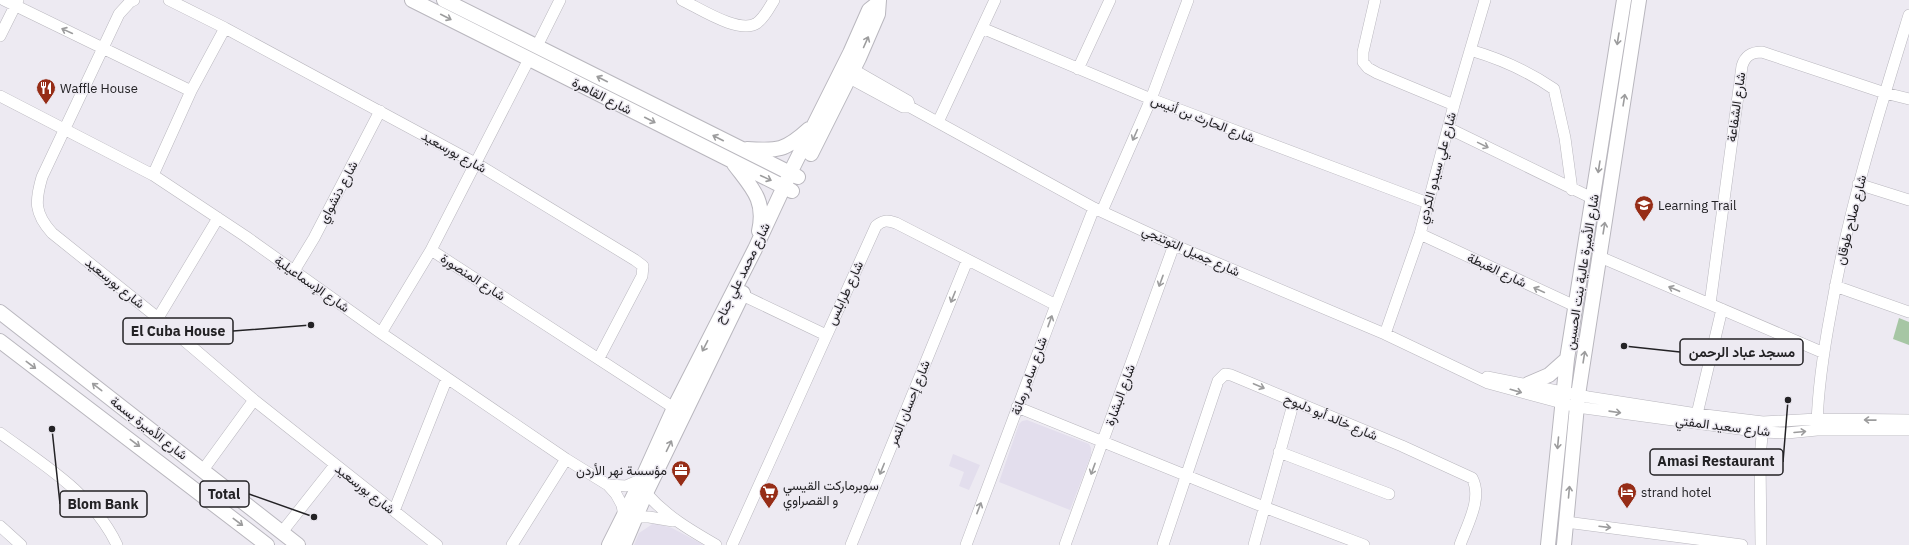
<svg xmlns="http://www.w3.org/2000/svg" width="1909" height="545" font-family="'IBM Plex Sans',Vazirmatn,sans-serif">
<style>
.built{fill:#e3deed}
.green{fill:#a6c6a4}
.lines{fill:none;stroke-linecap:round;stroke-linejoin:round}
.minor-casing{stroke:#b9b7be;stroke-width:12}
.major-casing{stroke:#b9b7be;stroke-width:16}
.minor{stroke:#fff;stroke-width:11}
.major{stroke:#fff;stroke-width:14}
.oneway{stroke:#9c9c9d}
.labels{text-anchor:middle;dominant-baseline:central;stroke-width:3;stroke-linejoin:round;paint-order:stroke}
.poi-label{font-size:13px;fill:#232225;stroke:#edeaf2;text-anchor:start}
.street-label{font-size:13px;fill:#232225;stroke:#edeaf2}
.leader{fill:none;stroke:#232225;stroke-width:1.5}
.callout-dot{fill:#232225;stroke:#edeaf2;stroke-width:1.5}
.callout{fill:#edeaf2;stroke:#232225;stroke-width:1.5}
.callout-label{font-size:14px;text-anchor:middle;font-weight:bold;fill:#232225}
</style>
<rect width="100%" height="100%" fill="#edeaf2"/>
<!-- built -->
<path class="built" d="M1027 420 1089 444 1091 448V455L1070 510 999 482 1019 424 1022 421Z
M953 454 980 465 969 490 959 486 964 472 949 466Z
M654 523 672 528 704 545H634L639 533Z"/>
<!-- green -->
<path class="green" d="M1899 318 1909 322V345L1893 339Z"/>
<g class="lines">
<!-- minor casing -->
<g class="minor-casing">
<path id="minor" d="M4 0 191 91
M134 0 130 2 119 14 42 177C35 201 34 213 52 233L158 318 254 400 437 545
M169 0 225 28 477 164 635 260 643 266 642 276 599 358
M682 0C699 8 740 35 757 23 765 17 769 8 774 0
M1375 0 1363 52V62L1368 68 1377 73 1454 105
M225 28 191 91 153 175 245 236 381 333 566 459 608 485 616 494 622 505 624 516
M982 28 1151 99 1428 203
M0 36 18 0
M537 46 560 0
M1470 50C1501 59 1528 71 1554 89L1565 138 1572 190
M529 59 431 250 674 408
M847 66 908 101 910 107
M1078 69 1110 0
M842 74 903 107H910L1094 208 1174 245 1385 334 1488 383 1577 407 1762 432 1787 433 1817 430H1909
M0 96 153 175
M938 122 995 0
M1448 128 1594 199
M1858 184 1909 200
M1102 211 1151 99 1188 0
M1420 234 1575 306
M1600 257 1824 353
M294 271 314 238 380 111
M1835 286 1909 312
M742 295 826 335
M1710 304 1742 66C1745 56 1751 52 1762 52L1885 93 1909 99
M158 318 218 218
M381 333 431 250
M1385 334 1420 234 1454 105 1485 0
M1487 377 1588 397 1697 414 1763 422 1817 419 1909 420
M1017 407 1264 507 1364 545
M1697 414 1722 309
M1817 425C1818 387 1824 348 1831 311 1848 210 1879 112 1909 15
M0 433C44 465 93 494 117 545
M1279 452 1389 494
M203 470 254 400
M608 485 626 486 642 479
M646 493C666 516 690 530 716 545
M394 511 447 378
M637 517H649L673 521
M1566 522 1742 545
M0 526 21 545
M282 532 335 465
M512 545 566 459
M732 545 876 226C883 220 887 220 896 223L1056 305
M851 545 967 261
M966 545 1056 305 1094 208
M1065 545 1174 245
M1163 545 1218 381 1225 374 1231 375 1402 446 1472 478C1483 498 1467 525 1460 545
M1254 545 1294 401
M1761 545 1760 458 1763 425"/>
</g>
<!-- major casing -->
<g class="major-casing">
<path id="major" d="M412 0 792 191
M444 0 798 177
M747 149C778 151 785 151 809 129
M811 154 859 58 878 14 879 0
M734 164C752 188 766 200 759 231
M0 312 298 545
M0 341 267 545
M1528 384 1549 375 1567 359
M609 545 642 479 674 408 755 249 794 165 850 53 869 10 878 3
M624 545 646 493 743 293
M1548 545 1567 359 1624 0
M1564 545 1578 395 1639 0"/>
</g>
<!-- minor -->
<use href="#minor" class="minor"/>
<!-- major -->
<use href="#major" class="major"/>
</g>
<!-- one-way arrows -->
<defs><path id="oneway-shaft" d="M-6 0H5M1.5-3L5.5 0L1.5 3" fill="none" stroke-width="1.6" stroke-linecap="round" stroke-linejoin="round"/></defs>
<g class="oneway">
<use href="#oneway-shaft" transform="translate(446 17) rotate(27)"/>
<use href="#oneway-shaft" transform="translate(67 31) rotate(-155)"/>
<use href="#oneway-shaft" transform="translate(1618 39) rotate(99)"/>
<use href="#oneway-shaft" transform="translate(866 42) rotate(-66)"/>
<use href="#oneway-shaft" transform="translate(602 79) rotate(-153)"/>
<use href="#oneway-shaft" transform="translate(1624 100) rotate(-81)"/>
<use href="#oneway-shaft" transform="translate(650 120) rotate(27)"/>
<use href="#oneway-shaft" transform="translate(1135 135) rotate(114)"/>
<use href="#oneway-shaft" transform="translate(718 138) rotate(-153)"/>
<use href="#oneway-shaft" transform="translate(1483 145) rotate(26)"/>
<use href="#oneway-shaft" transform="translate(1599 167) rotate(99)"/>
<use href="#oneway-shaft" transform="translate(766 178) rotate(25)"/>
<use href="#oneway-shaft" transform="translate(1604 228) rotate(-81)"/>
<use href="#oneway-shaft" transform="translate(1161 281) rotate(110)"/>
<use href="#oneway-shaft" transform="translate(1674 289) rotate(-157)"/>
<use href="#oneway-shaft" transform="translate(1539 290) rotate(-155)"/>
<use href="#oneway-shaft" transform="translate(953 297) rotate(112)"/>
<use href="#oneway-shaft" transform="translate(1050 321) rotate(-70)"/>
<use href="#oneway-shaft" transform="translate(705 346) rotate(117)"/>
<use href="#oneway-shaft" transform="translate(1584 357) rotate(-81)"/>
<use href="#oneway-shaft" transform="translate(31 365) rotate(37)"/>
<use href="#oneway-shaft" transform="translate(1259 386) rotate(23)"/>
<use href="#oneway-shaft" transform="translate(97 387) rotate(-142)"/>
<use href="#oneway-shaft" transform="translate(1516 391) rotate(16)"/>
<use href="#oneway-shaft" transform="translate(1615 412) rotate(8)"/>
<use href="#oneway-shaft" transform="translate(1870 420) rotate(-179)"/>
<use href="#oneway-shaft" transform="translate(1800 432) rotate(-5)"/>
<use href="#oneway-shaft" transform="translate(135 443) rotate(37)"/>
<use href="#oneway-shaft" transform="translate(1558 443) rotate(95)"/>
<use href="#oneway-shaft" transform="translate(669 446) rotate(-64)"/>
<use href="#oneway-shaft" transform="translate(882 469) rotate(112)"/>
<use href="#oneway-shaft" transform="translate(1093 469) rotate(110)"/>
<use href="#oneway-shaft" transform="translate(1569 492) rotate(-85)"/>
<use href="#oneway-shaft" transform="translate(979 508) rotate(-69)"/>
<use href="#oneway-shaft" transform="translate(238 522) rotate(37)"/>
<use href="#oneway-shaft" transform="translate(1605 527) rotate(7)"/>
</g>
<!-- icons -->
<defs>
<g id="restaurant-pin" transform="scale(1)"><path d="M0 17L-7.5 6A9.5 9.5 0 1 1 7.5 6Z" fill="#962d17" stroke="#edeaf2"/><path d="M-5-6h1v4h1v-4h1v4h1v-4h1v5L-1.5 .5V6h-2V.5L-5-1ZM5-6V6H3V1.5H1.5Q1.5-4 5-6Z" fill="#fff"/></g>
<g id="school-pin" transform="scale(1)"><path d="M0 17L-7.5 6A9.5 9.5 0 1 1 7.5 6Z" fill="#962d17" stroke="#edeaf2"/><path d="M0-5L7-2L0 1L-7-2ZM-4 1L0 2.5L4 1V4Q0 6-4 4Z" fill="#fff"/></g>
<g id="office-pin" transform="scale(1)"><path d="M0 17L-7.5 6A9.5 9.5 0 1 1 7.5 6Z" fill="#962d17" stroke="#edeaf2"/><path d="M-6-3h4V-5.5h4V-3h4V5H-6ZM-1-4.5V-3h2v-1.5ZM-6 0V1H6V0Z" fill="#fff"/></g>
<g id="supermarket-pin" transform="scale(1)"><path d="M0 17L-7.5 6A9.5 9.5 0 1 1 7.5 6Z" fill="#962d17" stroke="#edeaf2"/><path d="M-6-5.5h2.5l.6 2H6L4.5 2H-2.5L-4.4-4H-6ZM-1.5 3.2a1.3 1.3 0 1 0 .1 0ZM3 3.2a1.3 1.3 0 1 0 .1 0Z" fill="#fff"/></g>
<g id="hotel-pin" transform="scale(1)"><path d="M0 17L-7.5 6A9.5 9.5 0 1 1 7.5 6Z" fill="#962d17" stroke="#edeaf2"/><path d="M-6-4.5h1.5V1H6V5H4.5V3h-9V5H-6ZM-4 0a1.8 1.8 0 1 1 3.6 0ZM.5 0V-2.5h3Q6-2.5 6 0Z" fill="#fff"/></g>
</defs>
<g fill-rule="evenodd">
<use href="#restaurant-pin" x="46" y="88"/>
<use href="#school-pin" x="1644" y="205"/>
<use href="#office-pin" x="681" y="470"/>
<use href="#supermarket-pin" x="769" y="492"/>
<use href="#hotel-pin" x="1627" y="492"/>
</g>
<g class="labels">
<!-- poi labels -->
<g class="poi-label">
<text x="60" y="88">Waffle House</text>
<text x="1658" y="205">Learning Trail</text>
<text x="667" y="470" text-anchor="end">مؤسسة نهر الأردن</text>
<text x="783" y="485">سوبرماركت القيسي<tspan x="783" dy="15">و القصراوي</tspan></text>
<text x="1641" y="492">strand hotel</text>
</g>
<!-- street labels -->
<g class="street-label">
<text transform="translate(602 96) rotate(27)">شارع القاهرة</text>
<text transform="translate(1736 107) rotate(-82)">شارع الشفاعة</text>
<text transform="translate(1203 119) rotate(21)">شارع الحارث بن أنيس</text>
<text transform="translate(454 152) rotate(29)">شارع بورسعيد</text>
<text transform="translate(1437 168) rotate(-75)">شارع علي سيدو الكردي</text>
<text transform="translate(338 192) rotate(-62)">شارع دنشواي</text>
<text transform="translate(1851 220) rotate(-76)">شارع صلاح طوقان</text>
<text transform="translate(1191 251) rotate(24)">شارع جميل التوتنجي</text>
<text transform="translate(1497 270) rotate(25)">شارع الغبطة</text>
<text transform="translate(1582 272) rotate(-81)">شارع الأميرة عالية بنت الحسين</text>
<text transform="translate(742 273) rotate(-64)">شارع محمد علي جناح</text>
<text transform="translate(473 277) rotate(33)">شارع المنصورة</text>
<text transform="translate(115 283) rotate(39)">شارع بورسعيد</text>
<text transform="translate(312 284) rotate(35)">شارع الإسماعيلية</text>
<text transform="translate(845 293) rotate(-65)">شارع طرابلس</text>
<text transform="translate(1029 376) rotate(-70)">شارع سامر رمانة</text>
<text transform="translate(1120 395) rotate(-70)">شارع البشارة</text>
<text transform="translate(909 403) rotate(-68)">شارع إحسان النمر</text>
<text transform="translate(1331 417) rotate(23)">شارع خالد أبو دلبوح</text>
<text transform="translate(1723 426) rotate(7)">شارع سعيد المفتي</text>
<text transform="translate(149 428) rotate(38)">شارع الأميرة بسمة</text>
<text transform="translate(365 489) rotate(38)">شارع بورسعيد</text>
</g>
</g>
<!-- callouts -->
<path class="leader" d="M311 325L233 331M1624 346L1680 352M1788 400L1783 462M314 517L249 494M52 429L60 504"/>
<g class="callout-dot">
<circle cx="311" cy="325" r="4"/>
<circle cx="1624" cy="346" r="4"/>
<circle cx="1788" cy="400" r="4"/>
<circle cx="314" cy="517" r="4"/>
<circle cx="52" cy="429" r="4"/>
</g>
<g class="callout">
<rect x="123" y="318" width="110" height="26" rx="4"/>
<rect x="1680" y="339" width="123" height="26" rx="4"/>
<rect x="1650" y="449" width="133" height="26" rx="4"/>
<rect x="200" y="481" width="49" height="26" rx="4"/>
<rect x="60" y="491" width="87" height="26" rx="4"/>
</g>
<g class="callout-label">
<text x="178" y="336">El Cuba House</text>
<text x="1742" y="357">مسجد عباد الرحمن</text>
<text x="1716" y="466">Amasi Restaurant</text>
<text x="224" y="499">Total</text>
<text x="103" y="509">Blom Bank</text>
</g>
</svg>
